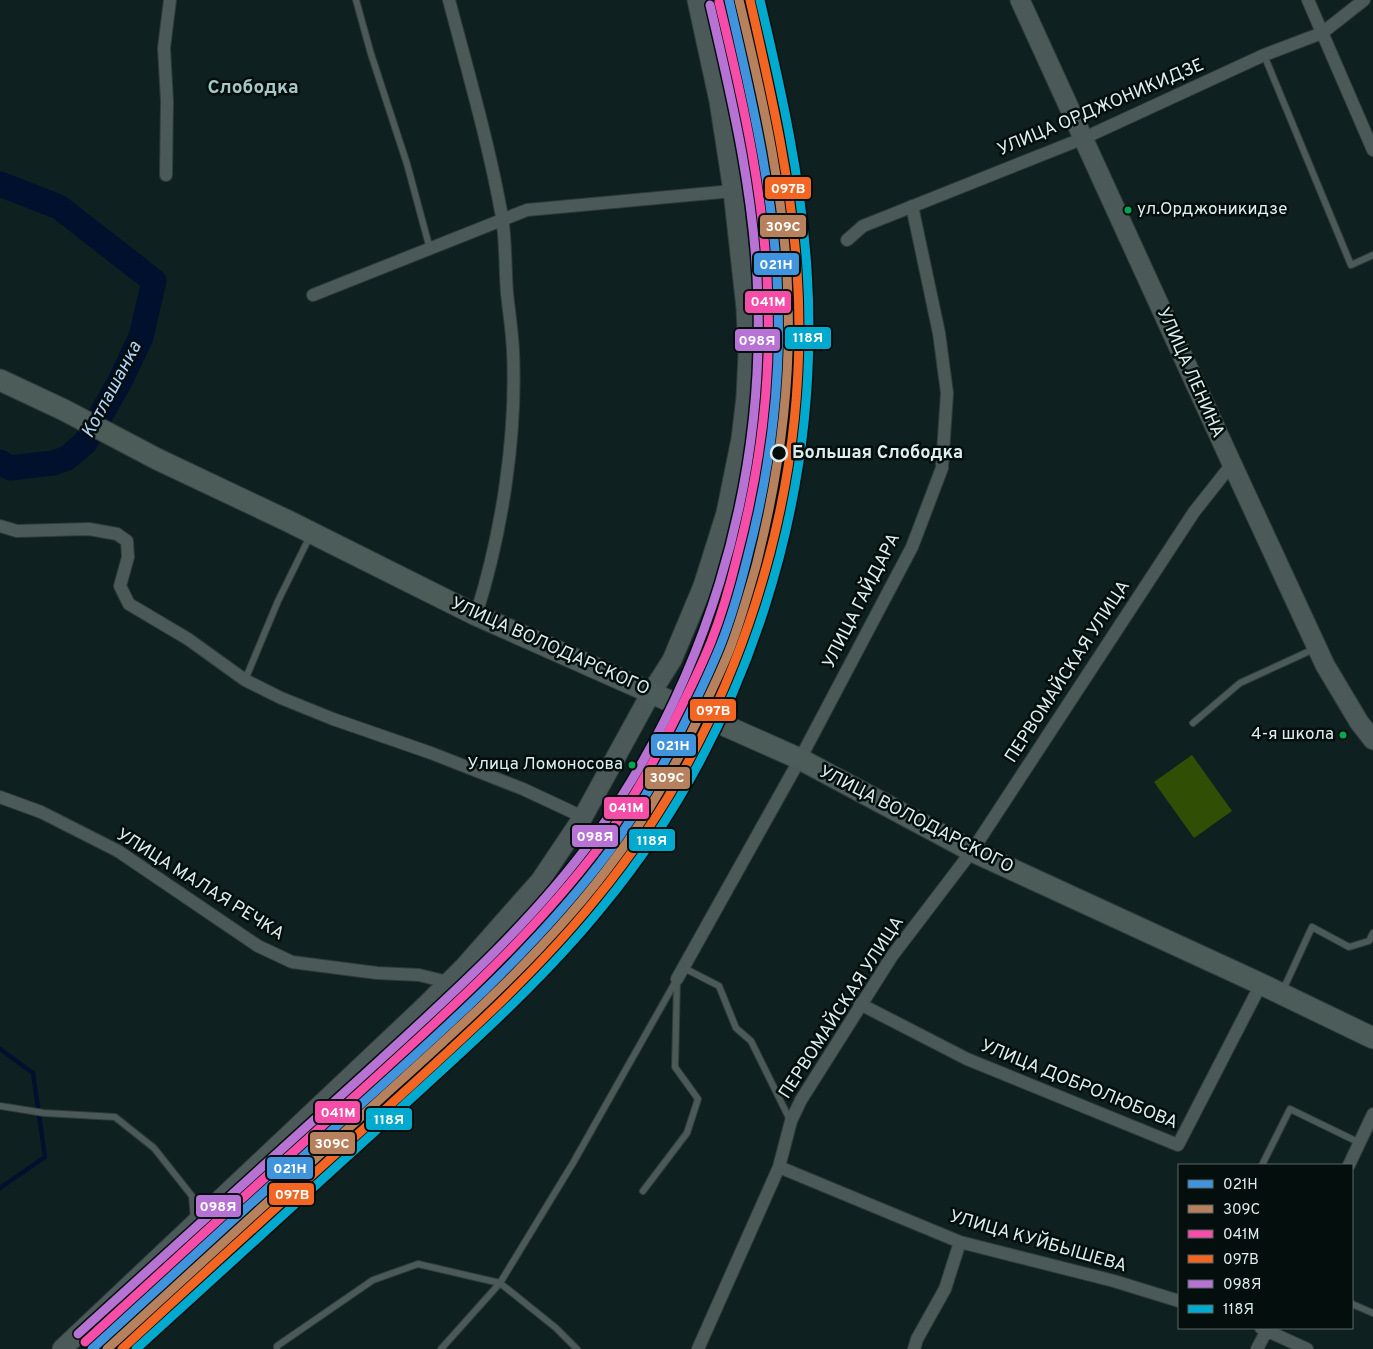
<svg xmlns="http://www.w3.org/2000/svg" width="1373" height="1349" font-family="Overpass,sans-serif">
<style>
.green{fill:#304e04}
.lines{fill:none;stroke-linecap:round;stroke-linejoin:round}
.stream{stroke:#01102d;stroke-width:4.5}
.river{stroke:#01102d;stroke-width:25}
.lane-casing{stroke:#303b3b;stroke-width:8}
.street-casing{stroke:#303b3b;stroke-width:14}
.secondary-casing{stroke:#303b3b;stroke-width:21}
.primary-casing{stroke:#303b3b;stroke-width:23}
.lane{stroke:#4b5958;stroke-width:6}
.street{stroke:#4b5958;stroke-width:12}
.secondary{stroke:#4b5a58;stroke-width:19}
.primary{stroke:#4b5c59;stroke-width:21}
.rail-1-casing{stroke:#030e0d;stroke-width:12}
.rail-2-casing{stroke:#030e0d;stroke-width:12}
.rail-3-casing{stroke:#030e0d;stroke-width:12}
.rail-4-casing{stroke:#030e0d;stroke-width:12}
.rail-5-casing{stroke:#030e0d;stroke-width:12}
.rail-6-casing{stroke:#030e0d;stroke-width:12}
.rail-1{stroke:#4094de;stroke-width:9}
.rail-2{stroke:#b6815c;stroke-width:9}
.rail-3{stroke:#f54da8;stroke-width:9}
.rail-4{stroke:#f26522;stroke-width:9}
.rail-5{stroke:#b673d3;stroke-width:9}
.rail-6{stroke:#00a9ce;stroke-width:9}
.bus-dot{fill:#00a651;stroke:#030e0d;stroke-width:2}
.stop-dot{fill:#030e0d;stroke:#ddeeed;stroke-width:2.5}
.labels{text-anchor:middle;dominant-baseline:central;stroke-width:5;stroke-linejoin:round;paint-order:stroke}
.bus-label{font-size:17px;fill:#ddeeed;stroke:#030e0d;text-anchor:end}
.street-label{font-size:18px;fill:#ddeeed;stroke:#030e0d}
.stop-label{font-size:18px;font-weight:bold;fill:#ddeeed;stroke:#030e0d;text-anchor:start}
.neighbourhood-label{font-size:19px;font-weight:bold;fill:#a6c7c6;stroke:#030e0d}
.water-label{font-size:19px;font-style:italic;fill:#b6d1f6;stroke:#030e0d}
.line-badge{stroke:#030e0d;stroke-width:2}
.badge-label{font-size:14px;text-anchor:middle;font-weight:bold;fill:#fff}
</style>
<rect width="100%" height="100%" fill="#0f2020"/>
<!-- green -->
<path class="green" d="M1192 755 1232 811 1194 838 1154 782Z"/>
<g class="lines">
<!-- stream -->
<path class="stream" d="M0 1049 33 1073 45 1157 0 1188"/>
<!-- river -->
<path class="river" d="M0 184 59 207 154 281 141 337 120 381 85 443 67 458 53 463 10 468 0 462"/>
<!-- lane casing -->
<g class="lane-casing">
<path id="lane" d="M356 0 371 54 407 164 430 249
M1264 55 1351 265 1373 255
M245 680 278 601 310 536
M1193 723 1240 683 1314 649
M684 968 719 986 736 1028 751 1041 790 1120
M1283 990 1312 927 1349 947 1369 941 1373 933
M0 1106 44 1113 115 1117 154 1148 192 1196 194 1219
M1262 1165 1290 1109 1360 1143
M643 1191 687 1133 698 1099 675 1067 677 981
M1352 1304 1373 1313
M277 1349V1346L373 1280 418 1264 500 1283 441 1349
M577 1349 556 1328 500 1283 573 1163 677 979"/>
</g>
<!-- street casing -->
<g class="street-casing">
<path id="street" d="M449 0C468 72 489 144 502 217 506 242 505 268 507 293 509 312 512 331 513 350 517 436 502 533 476 615
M1308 0 1373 150
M166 175 167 101 164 48 170 0
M847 240 863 226 1084 138 1264 55 1322 33 1364 0
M313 295 527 210 733 191
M0 526 17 531 89 529 117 534 127 541 128 557 120 586 129 604 188 639 245 680 281 698 333 719 431 753 523 789 583 817
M0 797 41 812 118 851 258 946 292 962 377 973 419 975 448 982
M677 979 800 759 912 547 942 468 947 393 939 333 912 206
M860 1004 967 1059 1178 1145 1261 984
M1349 1165 1373 1114
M779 1167 960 1242 1114 1281 1179 1301
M1261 1328 1307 1349
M698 1349 779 1167 791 1121 801 1100 892 956 972 851 1194 512 1232 464
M914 1349 917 1339 945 1289 960 1242
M1257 1349 1268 1328"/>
</g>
<!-- secondary casing -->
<g class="secondary-casing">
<path id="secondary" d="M1020 0 1232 464 1325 665 1359 722 1373 740
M62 1349 425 1006 464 967 540 881 583 817 651 693 672 660 703 586 726 513 741 439 746 397 748 355 746 308 733 191 719 101 697 0"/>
</g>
<!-- primary casing -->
<g class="primary-casing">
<path id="primary" d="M0 380 64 410 157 459 288 521 476 615 800 759 972 851 1261 984 1373 1038"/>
</g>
<!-- lane -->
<use href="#lane" class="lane"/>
<!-- street -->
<use href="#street" class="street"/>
<!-- secondary -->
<use href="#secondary" class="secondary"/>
<!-- primary -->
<use href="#primary" class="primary"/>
<!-- rail-1 casing -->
<g class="rail-1-casing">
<path id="rail-1" d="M92 1349C181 1267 271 1185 361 1104 449 1025 539 945 610 850 634 817 654 782 673 746 690 713 707 679 721 644 732 616 740 587 747 559 769 475 781 390 778 303 776 200 752 100 729 0"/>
</g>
<!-- rail-2 casing -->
<g class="rail-2-casing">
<path id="rail-2" d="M107 1349C200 1263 294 1179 387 1093 469 1019 552 945 617 856 642 823 661 789 681 753 698 719 715 686 729 651 740 623 748 594 756 566 778 479 791 392 788 302 786 200 763 100 739 0"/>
</g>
<!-- rail-3 casing -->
<g class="rail-3-casing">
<path id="rail-3" d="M85 1342C174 1260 263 1179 353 1098 440 1019 529 940 600 846 624 814 644 779 663 743 680 710 697 677 711 642 722 614 730 586 737 557 759 474 771 390 768 303 766 201 743 101 719 2"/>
</g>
<!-- rail-4 casing -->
<g class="rail-4-casing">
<path id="rail-4" d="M122 1349C206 1271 292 1193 378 1116 453 1047 531 979 595 900 738 727 812 494 797 270 791 178 770 89 750 0"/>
</g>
<!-- rail-5 casing -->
<g class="rail-5-casing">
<path id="rail-5" d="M78 1334C174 1246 271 1159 368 1071 448 998 531 924 595 836 705 682 763 492 758 303 756 202 733 103 710 5"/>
</g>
<!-- rail-6 casing -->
<g class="rail-6-casing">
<path id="rail-6" d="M136 1349C225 1267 315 1187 404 1105 473 1042 544 979 603 906 748 730 822 496 807 269 801 178 781 89 760 0"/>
</g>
<!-- rail-1 -->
<use href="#rail-1" class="rail-1"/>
<!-- rail-2 -->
<use href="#rail-2" class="rail-2"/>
<!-- rail-3 -->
<use href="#rail-3" class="rail-3"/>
<!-- rail-4 -->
<use href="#rail-4" class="rail-4"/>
<!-- rail-5 -->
<use href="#rail-5" class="rail-5"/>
<!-- rail-6 -->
<use href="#rail-6" class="rail-6"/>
</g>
<!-- markers -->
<g class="bus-dot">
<circle cx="1128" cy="210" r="4.5"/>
<circle cx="1343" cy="735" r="4.5"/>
<circle cx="632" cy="765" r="4.5"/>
</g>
<circle class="stop-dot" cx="779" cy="453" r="8"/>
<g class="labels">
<!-- bus labels -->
<g class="bus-label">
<text x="1137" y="210" text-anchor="start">ул.Орджоникидзе</text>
<text x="1334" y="735">4-я школа</text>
<text x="623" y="765">Улица Ломоносова</text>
</g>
<!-- street labels -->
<g class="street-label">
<text transform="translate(1101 108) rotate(-23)">УЛИЦА ОРДЖОНИКИДЗЕ</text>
<text transform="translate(1190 373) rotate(66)">УЛИЦА ЛЕНИНА</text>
<text transform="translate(862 601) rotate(-63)">УЛИЦА ГАЙДАРА</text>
<text transform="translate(550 647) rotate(24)">УЛИЦА ВОЛОДАРСКОГО</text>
<text transform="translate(1068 672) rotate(-57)">ПЕРВОМАЙСКАЯ УЛИЦА</text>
<text transform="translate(916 820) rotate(27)">УЛИЦА ВОЛОДАРСКОГО</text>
<text transform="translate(200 885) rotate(32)">УЛИЦА МАЛАЯ РЕЧКА</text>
<text transform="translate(842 1008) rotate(-57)">ПЕРВОМАЙСКАЯ УЛИЦА</text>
<text transform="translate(1079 1085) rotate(22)">УЛИЦА ДОБРОЛЮБОВА</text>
<text transform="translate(1038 1242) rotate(16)">УЛИЦА КУЙБЫШЕВА</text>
</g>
<!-- stop labels -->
<g class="stop-label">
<text x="792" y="453">Большая Слободка</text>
</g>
<!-- neighbourhood labels -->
<g class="neighbourhood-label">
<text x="253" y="88">Слободка</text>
</g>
<!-- water labels -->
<g class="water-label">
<text transform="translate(112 390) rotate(-62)">Котлашанка</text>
</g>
</g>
<g class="line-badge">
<rect x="764" y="176" width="48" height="24" rx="5" fill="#f26522"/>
<rect x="759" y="214" width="48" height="24" rx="5" fill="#b6815c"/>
<rect x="753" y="252" width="47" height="24" rx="5" fill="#4094de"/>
<rect x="744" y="290" width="48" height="24" rx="5" fill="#f54da8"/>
<rect x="784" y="326" width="48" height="24" rx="5" fill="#00a9ce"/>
<rect x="734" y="328" width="47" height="24" rx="5" fill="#b673d3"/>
<rect x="689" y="698" width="48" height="24" rx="5" fill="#f26522"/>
<rect x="650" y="733" width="47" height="24" rx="5" fill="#4094de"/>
<rect x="644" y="766" width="47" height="24" rx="5" fill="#b6815c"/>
<rect x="603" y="796" width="47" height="24" rx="5" fill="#f54da8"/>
<rect x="571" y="824" width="48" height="24" rx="5" fill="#b673d3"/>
<rect x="628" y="828" width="48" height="24" rx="5" fill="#00a9ce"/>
<rect x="314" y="1100" width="47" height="24" rx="5" fill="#f54da8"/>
<rect x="365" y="1107" width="48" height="24" rx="5" fill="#00a9ce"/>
<rect x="309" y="1131" width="47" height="24" rx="5" fill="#b6815c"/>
<rect x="266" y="1156" width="48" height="24" rx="5" fill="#4094de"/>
<rect x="268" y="1182" width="47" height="24" rx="5" fill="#f26522"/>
<rect x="195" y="1194" width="47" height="24" rx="5" fill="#b673d3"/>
</g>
<g class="badge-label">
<text x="788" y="193">097В</text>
<text x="783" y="231">309С</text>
<text x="776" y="269">021Н</text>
<text x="768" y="306">041М</text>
<text x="808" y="342">118Я</text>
<text x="757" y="345">098Я</text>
<text x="713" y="715">097В</text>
<text x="673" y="750">021Н</text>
<text x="667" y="782">309С</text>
<text x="626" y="812">041М</text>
<text x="595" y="841">098Я</text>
<text x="652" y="845">118Я</text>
<text x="338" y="1117">041М</text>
<text x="389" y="1124">118Я</text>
<text x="332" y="1148">309С</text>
<text x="290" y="1173">021Н</text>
<text x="292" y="1199">097В</text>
<text x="218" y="1211">098Я</text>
</g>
<!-- legend -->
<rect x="1178" y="1164" width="175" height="165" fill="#030e0d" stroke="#5a6867"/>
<rect x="1188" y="1180" width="25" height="8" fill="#4094de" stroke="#5a6867"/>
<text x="1223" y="1189" font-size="15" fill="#ddeeed">021Н</text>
<rect x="1188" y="1205" width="25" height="8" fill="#b6815c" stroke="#5a6867"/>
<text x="1223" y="1214" font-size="15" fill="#ddeeed">309С</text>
<rect x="1188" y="1230" width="25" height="8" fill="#f54da8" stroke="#5a6867"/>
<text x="1223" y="1239" font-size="15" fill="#ddeeed">041М</text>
<rect x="1188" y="1255" width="25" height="8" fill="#f26522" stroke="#5a6867"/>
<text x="1223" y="1264" font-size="15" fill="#ddeeed">097В</text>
<rect x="1188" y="1280" width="25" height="8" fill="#b673d3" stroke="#5a6867"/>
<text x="1223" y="1289" font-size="15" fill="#ddeeed">098Я</text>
<rect x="1188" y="1305" width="25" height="8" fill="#00a9ce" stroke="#5a6867"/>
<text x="1223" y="1314" font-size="15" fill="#ddeeed">118Я</text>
</svg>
